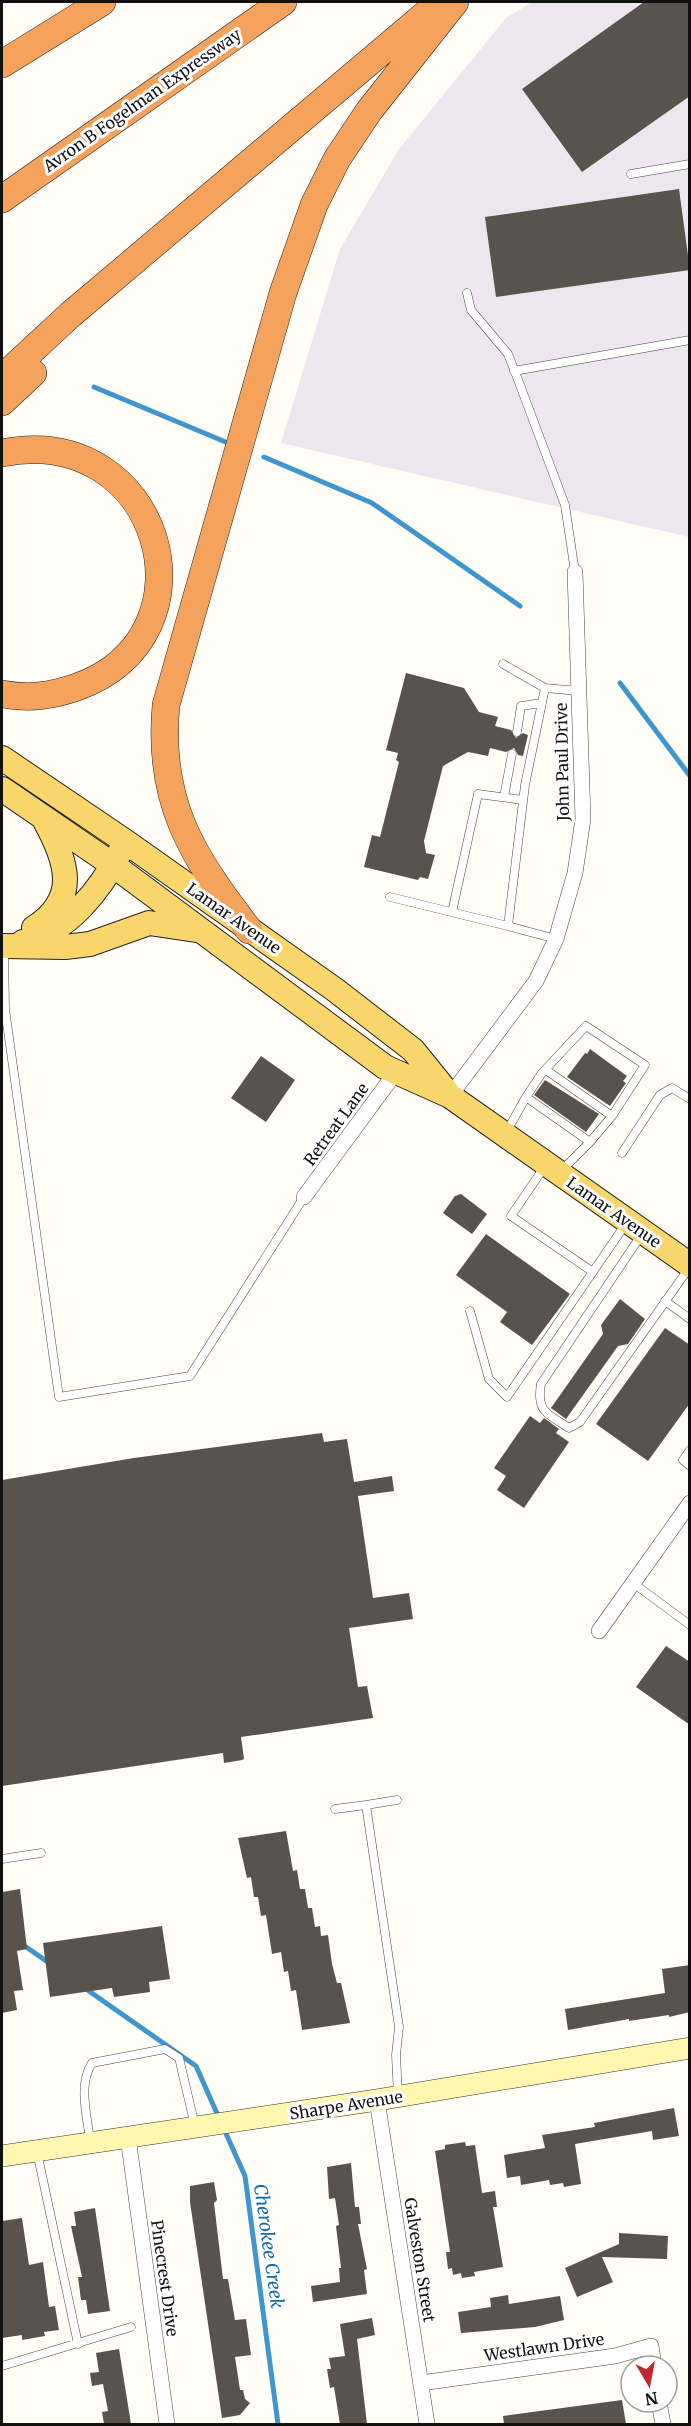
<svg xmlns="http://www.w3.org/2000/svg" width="691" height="2426" font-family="Merriweather,serif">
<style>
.industrial{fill:#eee6ef}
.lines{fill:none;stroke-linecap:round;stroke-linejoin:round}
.stream{stroke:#3f96cf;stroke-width:5}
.building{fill:#5a524d}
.lane-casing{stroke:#444;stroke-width:9}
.street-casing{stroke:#444;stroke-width:16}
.secondary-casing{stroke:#333;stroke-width:22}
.primary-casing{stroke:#222;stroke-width:26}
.highway-casing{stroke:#222;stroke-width:28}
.lane{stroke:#fff;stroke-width:8}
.street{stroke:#fff;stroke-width:15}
.secondary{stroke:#fff6b0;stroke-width:21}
.primary{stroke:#f9d66b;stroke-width:24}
.highway{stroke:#f5a25d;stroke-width:27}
.labels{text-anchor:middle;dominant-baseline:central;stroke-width:6;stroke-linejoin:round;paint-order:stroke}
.street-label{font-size:16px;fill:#111;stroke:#fff}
.water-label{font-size:18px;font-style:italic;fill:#1768a6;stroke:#fff}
</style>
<rect width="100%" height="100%" fill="#fffdf5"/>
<!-- industrial -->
<path class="industrial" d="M532 2H689V537L281 443 340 249 399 149 506 18Z"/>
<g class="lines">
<!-- stream -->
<path class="stream" d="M94 387 228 443
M264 457 372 503 520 606
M620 683 690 776
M22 1944 49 1963
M86 1989 196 2066 219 2118
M223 2127 245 2176 278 2424"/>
</g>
<!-- building -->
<path class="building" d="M644 2H690V96L582 172 522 89Z
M679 189 690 270 496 297 485 217Z
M406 673 464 688 479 712 498 717 495 726 511 730 516 738 523 733 528 735 523 756 518 755 514 748 506 752 490 748 488 756 468 752 443 766 424 841 426 853 435 855 428 879 420 877 418 880 364 867 372 835 380 837 399 762 396 760 398 753 386 750Z
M590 1049 627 1076 623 1081 626 1083 610 1106 567 1077 585 1053 587 1054Z
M261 1056 295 1080 266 1122 231 1098Z
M545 1080 599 1114 586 1132 534 1095Z
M461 1194 487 1214 472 1234 443 1213 455 1196Z
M486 1234 570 1294 532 1345 500 1322 507 1312 456 1275Z
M620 1299 645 1319 628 1344 618 1346 566 1419 551 1408 603 1334 601 1325Z
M665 1328 690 1345V1403L648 1461 596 1424Z
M530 1416 540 1423 544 1418 559 1429 556 1433 569 1442 524 1508 497 1490 506 1476 494 1468Z
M322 1433 324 1442 347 1439 354 1482 392 1476 394 1491 358 1496 373 1598 409 1593 413 1619 349 1628 358 1687 367 1686 373 1718 241 1737 244 1759 242 1760 224 1763 223 1753 2 1786V1480L134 1458Z
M666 1646 690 1662V1725L636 1687Z
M286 1831 293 1871 297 1870 300 1889H305L308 1908H312L315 1927 320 1926 321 1936 328 1935 332 1964 337 1983H341L350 2023 302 2030 296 1990 291 1991 288 1971 284 1972 281 1952 272 1954 266 1915 261 1916 258 1897H254L251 1877 247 1878 238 1838Z
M20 1889 27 1949 17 1951 23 1990 14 1991 17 2010 2 2013V1892Z
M162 1926 170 1979 149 1982 150 1992 114 1997 112 1988 50 1997 43 1943Z
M690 1965V2012L669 2017V2015L629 2021V2019L568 2030 565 2009 665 1993 662 1969Z
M674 2108 679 2136 653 2140 652 2131 575 2144 581 2184 564 2187 563 2183 550 2185 549 2180 521 2185 520 2176 507 2178 504 2155 545 2148 542 2135 595 2127 594 2123Z
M465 2142 466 2146 475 2145 482 2193 495 2191 497 2207H493L503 2267 474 2272 475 2276 462 2278 461 2273 453 2275 452 2268 448 2269 446 2252H450L435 2151 445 2149V2145Z
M351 2163 355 2207H359L361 2224H358L367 2269 364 2270 367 2294 313 2302 311 2286 340 2282 339 2268H341L336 2226 339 2225 335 2198 329 2199 327 2167Z
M214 2182 217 2200 214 2203 223 2279H228L235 2320 246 2319 251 2355 235 2357 240 2390H243L245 2399 250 2403 240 2415 222 2418 190 2202V2186Z
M95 2208 110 2311 88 2314 86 2300H81L78 2277H82L71 2226H76L74 2212Z
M22 2218 29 2265 43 2262 49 2307 55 2306 59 2330 44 2332 45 2336 22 2340V2335L2 2338V2221Z
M619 2233 668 2236 667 2259 602 2257 613 2282 577 2297 565 2268 619 2244Z
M508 2295 509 2304 560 2296 564 2320 535 2327 461 2333 458 2312 491 2307 490 2298Z
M372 2318 375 2335 357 2339 367 2424H340L334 2387 330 2388 327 2369H331L329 2358 345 2356 340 2324Z
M119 2349 131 2424H104L102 2412 108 2411 103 2384 92 2386 90 2373 99 2372 96 2353Z
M622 2400 626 2424H504L503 2416Z"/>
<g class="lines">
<!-- lane casing -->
<g class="lane-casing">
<path id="lane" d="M631 174 690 164
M467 293 471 310 508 354 520 385 565 505 575 572
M514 371 690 340
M503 664 545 688
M517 732 521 706 542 703
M504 797 512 754
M390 897 508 926
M452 912 478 794 523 800
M556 939 508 926 525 785 545 688 579 691
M4 950 5 1009 59 1397 190 1376 304 1197
M546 1070 612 1116
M507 1131 526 1097 590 1142 612 1116 645 1065 586 1026 542 1073 526 1097
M622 1153 660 1095 672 1088 690 1099
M545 1166 511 1216 593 1272
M561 1171 590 1142
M642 1234 541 1384C536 1412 548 1414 569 1428L580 1422 689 1268
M665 1301 690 1319
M470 1311 489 1379 507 1397 625 1225
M690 1450 683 1460 690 1466
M633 1583 690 1625
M397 1800 366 1805 399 2027 396 2055 398 2096
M335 1809 366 1805
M2 1859 41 1853
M90 2140C87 2116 78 2084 92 2063L165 2049 179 2058 195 2126
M37 2152 78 2344
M2 2366 131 2327"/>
</g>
<!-- street casing -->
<g class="street-casing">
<path id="street" d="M450 1096 536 981 556 939 575 873 583 819 575 572
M304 1197 396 1072
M599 1631 690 1503
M377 2100 427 2424
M128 2137 167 2424
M421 2383 615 2356 651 2346 654 2366
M659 2402 663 2424"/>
</g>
<!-- secondary casing -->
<g class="secondary-casing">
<path id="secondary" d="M2 2156 377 2100 690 2048"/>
</g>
<!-- primary casing -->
<g class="primary-casing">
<path id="primary" d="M2 758 126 842 334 989 413 1050 447 1092
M2 789 113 865 385 1067 450 1096 690 1265
M34 928C80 899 67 861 45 821
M23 942C68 932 100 890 120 852
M4 946 65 947 90 944 149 923 196 930"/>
</g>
<!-- highway casing -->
<g class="highway-casing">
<path id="highway" d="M2 64 102 2
M2 199 283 2
M2 378 70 315 433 8
M2 402 33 373
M2 453C161 421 222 635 77 687 51 696 29 699 2 694
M249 930C192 856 157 802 166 705L283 293 314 205 337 159 369 111 455 2"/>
</g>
<!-- lane -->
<use href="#lane" class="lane"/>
<!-- street -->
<use href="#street" class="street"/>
<!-- secondary -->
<use href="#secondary" class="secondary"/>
<!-- primary -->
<use href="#primary" class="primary"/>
<!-- highway -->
<use href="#highway" class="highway"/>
</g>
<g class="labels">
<!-- street labels -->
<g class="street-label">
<text transform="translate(142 100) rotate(-35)">Avron B Fogelman Expressway</text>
<text transform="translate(562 762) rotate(-91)">John Paul Drive</text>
<text transform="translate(234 918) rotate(35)">Lamar Avenue</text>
<text transform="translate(336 1124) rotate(-54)">Retreat Lane</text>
<text transform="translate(614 1212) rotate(35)">Lamar Avenue</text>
<text transform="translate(346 2105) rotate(-9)">Sharpe Avenue</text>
<text transform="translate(420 2260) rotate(81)">Galveston Street</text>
<text transform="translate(165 2278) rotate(82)">Pinecrest Drive</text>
<text transform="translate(544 2347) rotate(-8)">Westlawn Drive</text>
</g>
<!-- water labels -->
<g class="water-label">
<text transform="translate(269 2246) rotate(82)">Cherokee Creek</text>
</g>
</g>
<!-- border -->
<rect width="691" height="2426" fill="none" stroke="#111111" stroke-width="6"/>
<!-- north arrow -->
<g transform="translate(649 2384) rotate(170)"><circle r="28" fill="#ffffff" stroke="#a0a0a0" stroke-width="1.5"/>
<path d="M0-4.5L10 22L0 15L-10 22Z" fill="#c4262e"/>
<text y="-9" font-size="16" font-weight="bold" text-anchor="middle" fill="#111111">N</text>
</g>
</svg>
